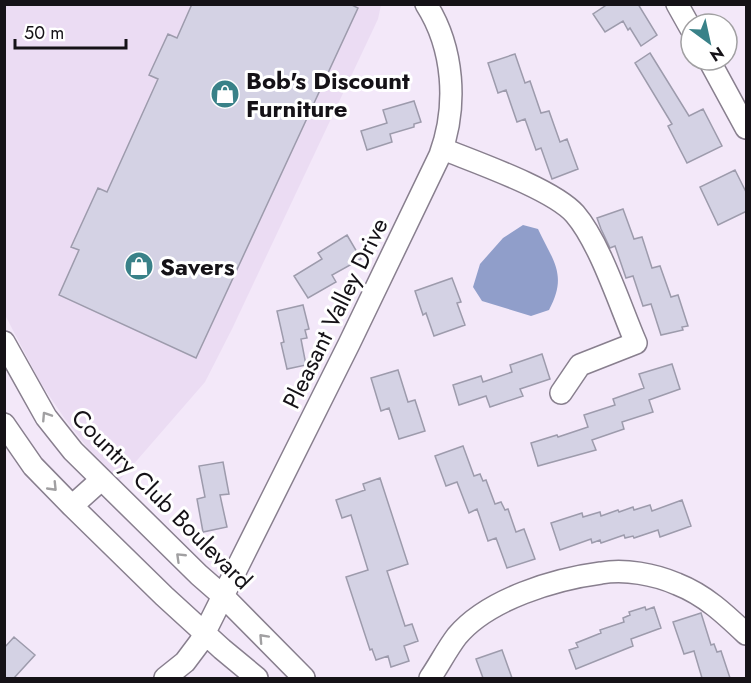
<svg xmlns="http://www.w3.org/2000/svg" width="751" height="683" font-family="Jost,sans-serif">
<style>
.built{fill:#ebdcf3}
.water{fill:#909eca}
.building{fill:#d4d2e4;stroke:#9d9bac;stroke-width:1.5}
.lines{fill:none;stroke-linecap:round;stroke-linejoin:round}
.minor-casing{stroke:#887f8e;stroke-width:24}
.minor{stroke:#fff;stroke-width:21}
.oneway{stroke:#a1a0a2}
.labels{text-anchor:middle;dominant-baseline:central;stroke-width:6;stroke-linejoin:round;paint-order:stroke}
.poi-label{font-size:24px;font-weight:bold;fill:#151217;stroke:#fff;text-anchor:start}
.street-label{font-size:24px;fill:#151217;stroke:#fff}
</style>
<rect width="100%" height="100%" fill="#f3e8f9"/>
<!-- built -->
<path class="built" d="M4 5H381L378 19 232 329 205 382 119 481 90 451 65 419 40 382 5 315Z"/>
<!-- water -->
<path class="water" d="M523 225 538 229C553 261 568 275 549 310L531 316 482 301 473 287 480 264 503 238Z"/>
<!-- building -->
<path class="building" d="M192 4H350L358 8 196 358 59 295 79 250 71 247 98 188 107 192 158 79 149 75 168 34 177 38Z
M608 4H638L657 35 641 46 630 28 628 30 623 21 605 32 593 14Z
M650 53 689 116 703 109 722 146 687 163 668 126 672 124 635 63Z
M515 54 525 83 530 81 541 113 549 111 560 142 567 139 578 169 552 179 541 148 536 150 525 119 517 122 506 90 498 93 488 63Z
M414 101 421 122 414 124V127L390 134 392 142 367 150 361 131 387 123 383 110Z
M735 170 747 194V211L718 225 700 187Z
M623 209 634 239 642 237 652 268 660 266 671 297 678 295 688 326 682 327 683 330 661 335 651 304 643 306 633 276 626 278 615 246 610 248 601 229 597 218Z
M347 235 361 259 332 275 336 282 308 298 294 276 322 259 318 253Z
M452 278 461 302 457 303 465 325 434 336 426 313 423 315 415 291Z
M303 305 309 329 305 330 307 338 301 339 306 365 287 369 281 343 284 342 277 311Z
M542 354 550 379 520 389 523 396 490 407 486 396 459 405 453 385 481 376 483 382 512 372 510 365Z
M672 364 680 389 649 400 653 412 622 422 624 429 592 440 596 450 538 466 531 443 557 435 558 437 588 427 584 415 615 405 613 399 644 388 639 374Z
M398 370 408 402 415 400 425 431 399 439 389 408 381 411 371 378Z
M463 446 474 476 480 474 483 481 486 480 495 504 501 502 505 510 508 509 516 532 524 529 535 559 507 568 496 538 488 541 477 509 469 513 457 482 446 486 435 456Z
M223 462 229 494 220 495 227 527 203 532 197 499 205 497 199 466Z
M380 478 408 564 387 571 405 626 412 624 418 641 404 646 409 661 391 667 388 656 376 660 372 649 370 650 346 577 368 570 351 515 342 518 336 500 365 490 363 484Z
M682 500 691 526 660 537 658 530 634 538 633 536 625 538 624 535 601 543 600 540 592 543 591 539 560 550 551 523 582 513 583 517 600 512 601 516 618 510 619 512 633 507 634 510 650 505 652 511Z
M645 607 646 610 654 607 661 628 631 639 633 646 576 669 569 650 578 647 576 643 601 633 600 630 624 622 623 618 630 615 629 612Z
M701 613 711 645 714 644 717 652 721 651 730 678H702L694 651 684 654 673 622Z
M14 637 35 655 14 678H4V648Z
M502 650 512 678H483L476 659Z"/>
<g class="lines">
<!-- minor casing -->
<g class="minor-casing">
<path id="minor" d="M677 4 691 29
M709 60 746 128
M443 149C475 162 553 189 575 214 600 243 620 306 636 343L580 365 561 393
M4 342 46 417 73 451 199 575 223 596 304 678
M4 424 33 466 72 506 164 596 222 649 257 678
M72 506 101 480
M165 678 185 662 200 642 349 344 440 155C458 106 454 48 426 4
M430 678C439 665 447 649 457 636 488 599 555 579 601 573 625 569 654 574 677 584 705 595 725 614 746 634"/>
</g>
<!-- minor -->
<use href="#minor" class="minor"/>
</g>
<!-- one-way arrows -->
<defs><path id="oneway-chevron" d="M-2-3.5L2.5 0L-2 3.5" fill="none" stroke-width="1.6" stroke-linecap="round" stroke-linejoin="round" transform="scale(1.5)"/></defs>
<g class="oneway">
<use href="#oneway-chevron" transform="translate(46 416) rotate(-123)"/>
<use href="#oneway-chevron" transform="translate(53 487) rotate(46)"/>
<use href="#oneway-chevron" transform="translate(180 557) rotate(-136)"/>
<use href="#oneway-chevron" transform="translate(263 638) rotate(-133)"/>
</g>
<!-- icons -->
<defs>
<g id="shop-disc" transform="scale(1.5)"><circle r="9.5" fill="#398188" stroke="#fff"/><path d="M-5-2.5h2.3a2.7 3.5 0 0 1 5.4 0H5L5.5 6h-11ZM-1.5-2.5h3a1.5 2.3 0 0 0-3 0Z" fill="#fff"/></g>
</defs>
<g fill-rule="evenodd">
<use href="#shop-disc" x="225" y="94"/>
<use href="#shop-disc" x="139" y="266"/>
</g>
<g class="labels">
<!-- poi labels -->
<g class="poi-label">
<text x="246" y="80">Bob's Discount<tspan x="246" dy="28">Furniture</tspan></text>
<text x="160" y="266">Savers</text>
</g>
<!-- street labels -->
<g class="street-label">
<text transform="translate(335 313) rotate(-64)">Pleasant Valley Drive</text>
<text transform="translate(162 499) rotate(45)">Country Club Boulevard</text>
</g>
</g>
<!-- border -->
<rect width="751" height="683" fill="none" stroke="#151217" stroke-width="12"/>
<!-- north arrow -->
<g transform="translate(709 42) rotate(147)"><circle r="28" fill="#ffffff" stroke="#a1a0a2" stroke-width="1.5"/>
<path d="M0-4.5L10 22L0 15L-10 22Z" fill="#398188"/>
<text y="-9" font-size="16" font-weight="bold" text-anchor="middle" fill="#151217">N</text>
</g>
<!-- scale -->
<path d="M15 39v9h111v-9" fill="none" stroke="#151217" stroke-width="3"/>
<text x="24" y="39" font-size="18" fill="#151217" stroke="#ffffff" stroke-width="4.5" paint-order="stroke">50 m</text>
</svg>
